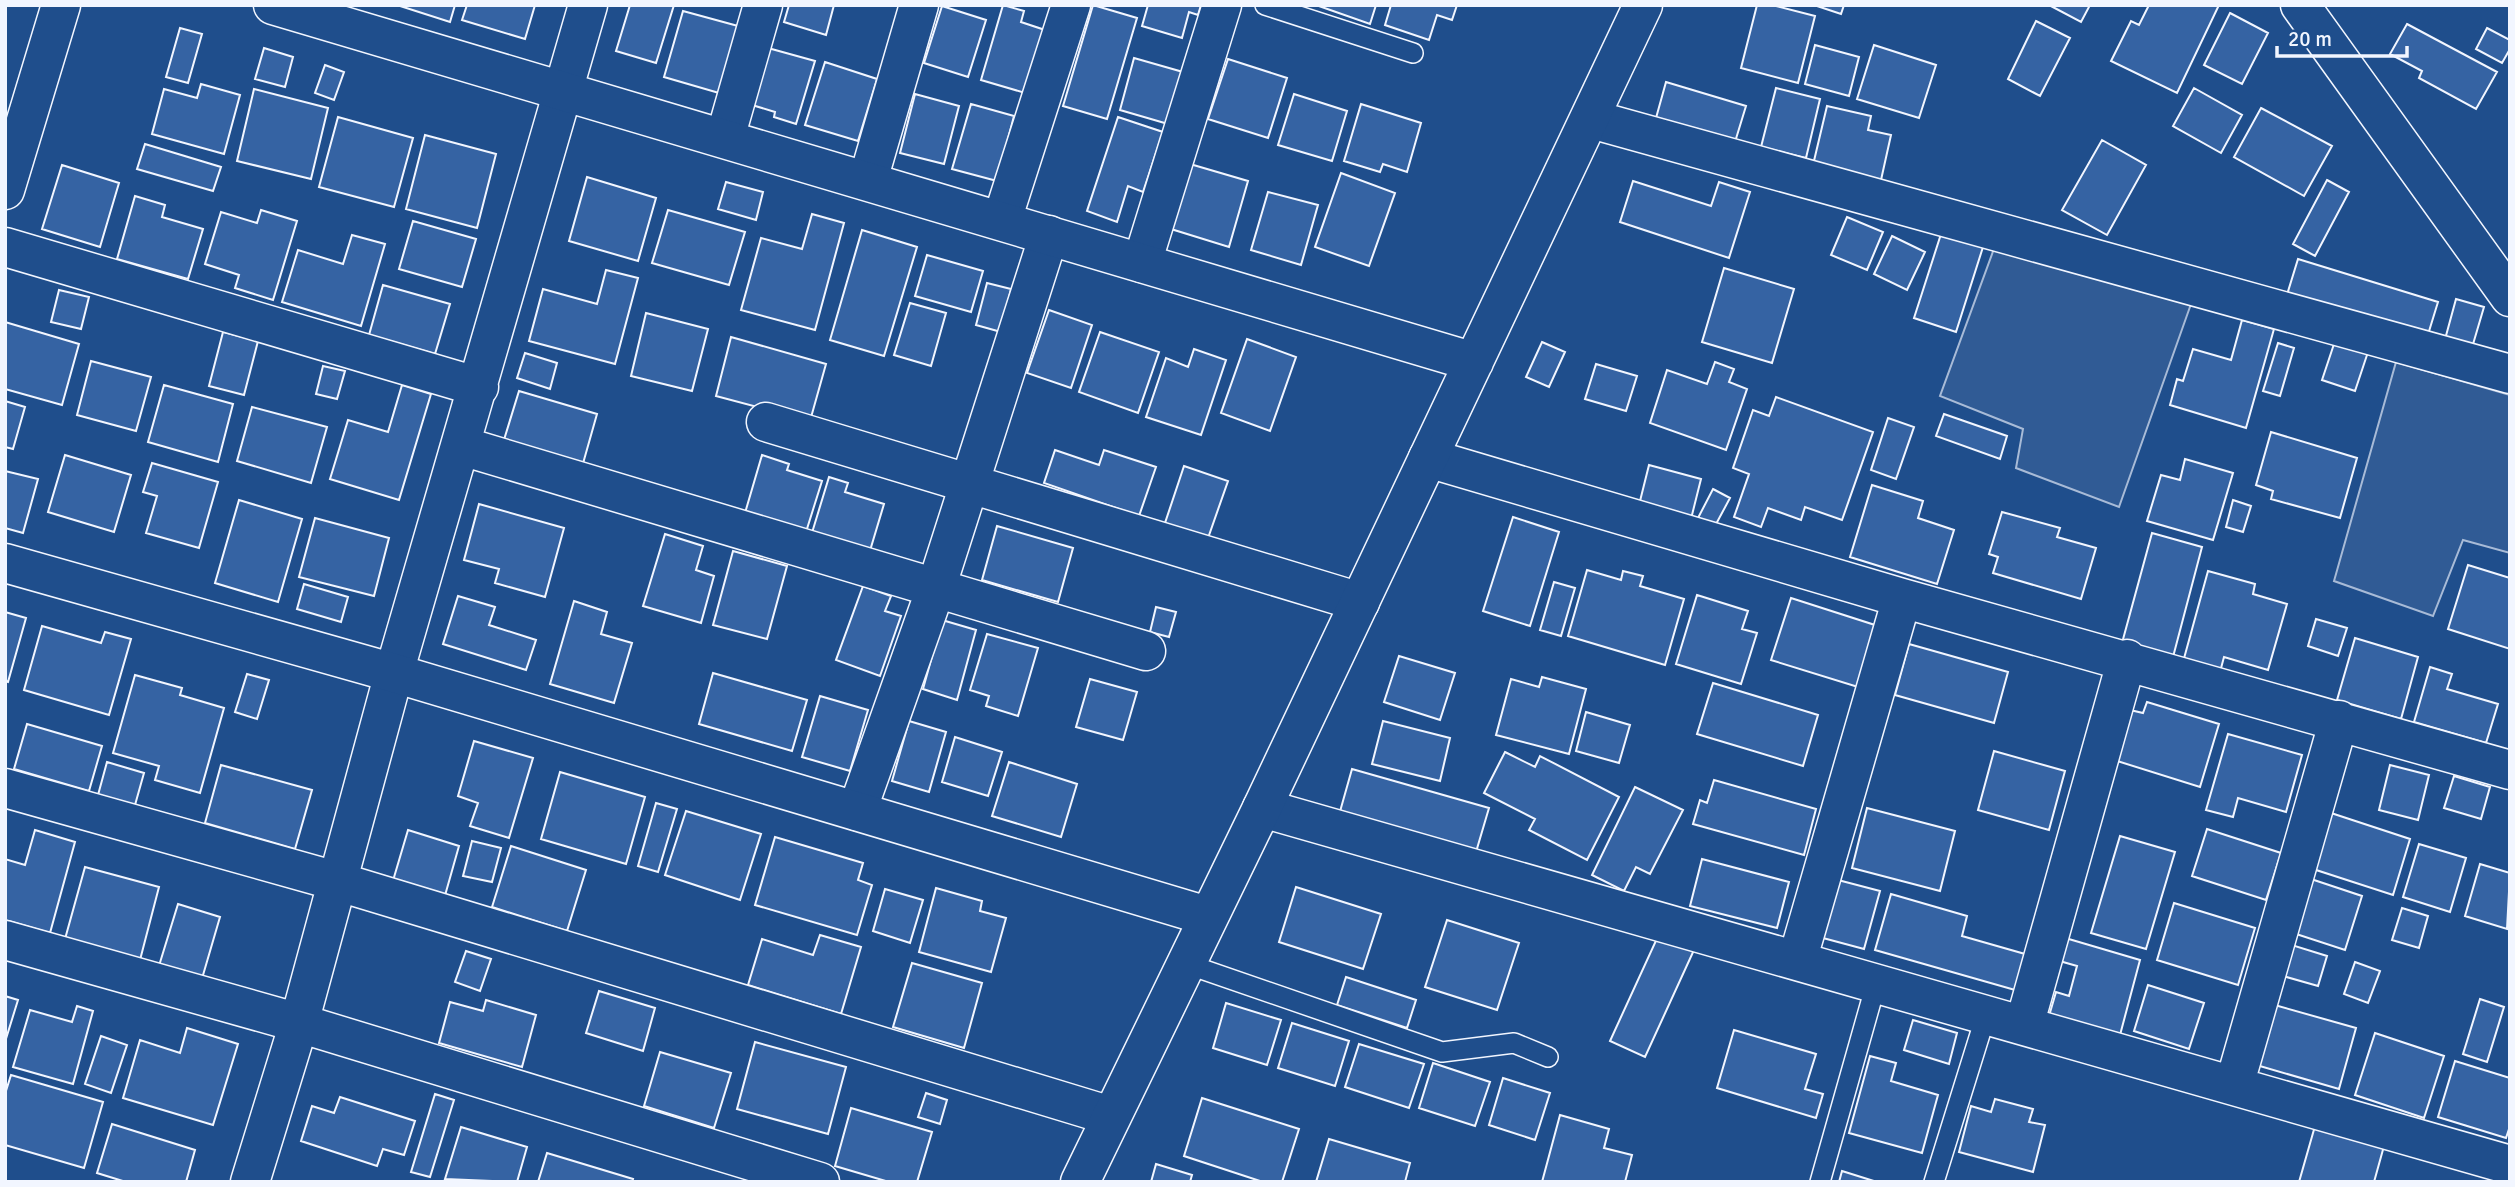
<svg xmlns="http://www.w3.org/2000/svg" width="2515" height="1187" font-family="Signika,sans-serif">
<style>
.built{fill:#305b95;stroke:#a8bbd7;stroke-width:2}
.building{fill:#3563a3;stroke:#f2f6ff;stroke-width:2}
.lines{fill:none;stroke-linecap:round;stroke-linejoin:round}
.lane-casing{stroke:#f2f6ff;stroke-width:22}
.street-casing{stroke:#f2f6ff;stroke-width:41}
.secondary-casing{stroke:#f2f6ff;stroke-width:41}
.lane{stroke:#1f4e8c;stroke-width:19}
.street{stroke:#1f4e8c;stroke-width:38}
.secondary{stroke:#1f4e8c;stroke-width:38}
</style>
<rect width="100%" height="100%" fill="#1f4e8c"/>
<!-- built -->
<path class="built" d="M1995 246 2191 304 2119 507 2016 468 2023 429 1940 396Z
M2396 362 2510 395V553L2463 540 2433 616 2334 581Z"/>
<!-- building -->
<path class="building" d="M397 5H455L450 22Z
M467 5H535L525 39 462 20Z
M630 5H674L656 63 616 51Z
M789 5H834L826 35 784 22Z
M1003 5 1024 11 1021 22 1051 32 1032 95 981 80Z
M1093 5 1137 18 1107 119 1063 106Z
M1148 5H1201L1198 15 1189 12 1182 38 1142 26Z
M1316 5H1376L1370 24Z
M1391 5H1457L1452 20 1437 15 1429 40 1385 25Z
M1757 5H1772L1815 16 1798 83 1741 68Z
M1814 5H1844L1841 14Z
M2049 5H2090L2081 22Z
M2149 5H2219L2177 93 2111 61 2131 21 2139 25Z
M942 6 986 20 968 77 924 63Z
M683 11 738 26 719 93 664 77Z
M2230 13 2268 33 2242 84 2204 65Z
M2036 21 2070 38 2040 96 2008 79Z
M2407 24 2497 72 2476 109 2419 78 2422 71 2390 54Z
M180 28 202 34 188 83 166 77Z
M2487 28 2510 40V49L2502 63 2476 49Z
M1815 45 1859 57 1849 96 1805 84Z
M1874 45 1936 65 1919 118 1857 99Z
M264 48 293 57 285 87 255 79Z
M768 48 815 61 796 124 774 117 775 112 752 105Z
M1134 58 1183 72 1168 124 1120 110Z
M1228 59 1287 78 1268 138 1208 119Z
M825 62 877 79 858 141 805 125Z
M325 65 344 72 334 100 315 93Z
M1666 82 1746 106 1735 142 1656 118Z
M201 84 240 95 224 154 152 134 164 89 197 98Z
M1776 88 1820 99 1806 158 1761 147Z
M2194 88 2242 115 2221 153 2173 126Z
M254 89 328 108 311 179 237 161Z
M915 94 959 106 944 164 900 153Z
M1294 94 1347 111 1332 161 1278 145Z
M971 104 1014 116 997 181 952 169Z
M1361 104 1421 123 1407 172 1383 164 1380 172 1344 161Z
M1827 106 1871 116 1868 130 1891 135 1881 180 1813 165Z
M2261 108 2332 146 2304 196 2234 157Z
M338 117 413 138 394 207 319 187Z
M1118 117 1163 132 1143 192 1128 186 1117 222 1087 211Z
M425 135 496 154 477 228 406 209Z
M2102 140 2146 165 2107 235 2062 210Z
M145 144 221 167 213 191 137 169Z
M1190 164 1248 181 1229 247 1171 229Z
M62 165 119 183 100 247 42 229Z
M1341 173 1395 193 1369 266 1315 247Z
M587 177 656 198 638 261 569 241Z
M2327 180 2349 192 2315 256 2293 244Z
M1633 181 1711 206 1719 182 1750 192 1729 258 1620 222Z
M726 182 763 192 756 220 718 209Z
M1268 192 1318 205 1301 265 1251 250Z
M135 196 165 205 162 217 203 229 188 279 117 259Z
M261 210 297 221 273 300 235 288 239 275 205 264 221 212 257 223Z
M668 210 745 232 729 285 652 263Z
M812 214 844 223 815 330 741 310 761 238 802 249Z
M1847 217 1883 232 1867 270 1831 255Z
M413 221 476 239 462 287 399 269Z
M862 230 917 247 884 356 830 340Z
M1941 234 1983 247 1956 332 1914 318Z
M352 235 385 244 361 326 282 302 298 250 343 264Z
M1892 236 1925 252 1907 290 1874 274Z
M927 255 983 271 971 312 915 296Z
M2298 259 2438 302 2426 341 2286 298Z
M1724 268 1794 289 1772 363 1702 342Z
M606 270 638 278 615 364 529 341 543 289 597 304Z
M987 283 1011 289 1001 332 976 325Z
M383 285 450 304 435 354 369 335Z
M59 290 89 297 81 329 51 322Z
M2456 299 2484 307 2471 351 2444 343Z
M910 303 946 313 931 366 894 355Z
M1049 310 1092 325 1071 388 1027 373Z
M646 313 708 329 692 391 631 376Z
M2242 320 2274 329 2246 428 2170 405 2177 379 2183 381 2193 349 2231 360Z
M5 322 79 344 62 405 5 389Z
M223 332 258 341 244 395 209 386Z
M1100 332 1159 352 1138 413 1079 392Z
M731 337 826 364 810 421 716 396Z
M1247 339 1296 357 1270 431 1221 413Z
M2335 341 2368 352 2355 391 2322 380Z
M1542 342 1565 352 1549 387 1526 377Z
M2278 343 2294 348 2280 396 2263 391Z
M1194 349 1226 360 1201 435 1146 417 1166 358 1188 367Z
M525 353 557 363 550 389 517 378Z
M91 361 151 377 136 431 77 415Z
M1715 362 1734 369 1729 382 1747 389 1726 450 1650 423 1667 370 1707 384Z
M1596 364 1637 376 1626 411 1585 399Z
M323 366 345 371 337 399 316 394Z
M164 385 233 404 218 462 148 442Z
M402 385 431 394 399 500 330 479 348 420 388 432Z
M519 391 597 414 582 467 503 443Z
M1776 397 1873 432 1842 520 1805 507 1801 520 1768 508 1761 527 1734 517 1749 474 1733 468 1753 410 1769 416Z
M5 401 25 407 13 449 5 447Z
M252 407 327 427 311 483 237 461Z
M1944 414 2007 436 2000 459 1936 436Z
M1888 418 1914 427 1896 479 1871 470Z
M2271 432 2357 458 2340 518 2271 499 2273 491 2256 485Z
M1055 450 1099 465 1104 450 1156 467 1139 516 1044 483Z
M65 455 131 475 114 532 48 512Z
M762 455 789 464 787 470 822 481 806 532 745 513Z
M2185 459 2233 473 2213 540 2147 521 2161 475 2180 480Z
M152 463 218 482 199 548 146 533 157 496 143 492Z
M1649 465 1701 479 1691 519 1639 505Z
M1184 466 1228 481 1207 541 1164 526Z
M5 471 38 479 23 533 5 528Z
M829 477 848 483 845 492 884 504 869 554 811 536Z
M1872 485 1923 501 1918 518 1954 530 1937 584 1850 557Z
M1713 489 1730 498 1715 526 1698 518Z
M239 500 302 519 278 602 215 583Z
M2233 500 2251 506 2243 532 2226 527Z
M479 504 564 528 545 597 495 583 499 569 464 560Z
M2002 512 2060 528 2057 537 2096 548 2081 599 1993 573 1998 557 1989 554Z
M1513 517 1559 532 1530 626 1483 611Z
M315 518 389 538 374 596 299 577Z
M997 526 1073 548 1058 602 982 580Z
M2152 533 2202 547 2173 657 2122 643Z
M665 534 703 546 696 570 714 576 701 623 643 606Z
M733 551 787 566 767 639 713 625Z
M2468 565 2510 578V649L2448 629Z
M1587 570 1621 580 1623 571 1643 576 1640 586 1684 599 1665 665 1568 636Z
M2208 571 2255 584 2253 594 2287 604 2268 670 2224 657 2220 672 2183 662Z
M1554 582 1575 588 1561 636 1540 630Z
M304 584 348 597 341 622 297 609Z
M863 586 891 596 885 611 901 616 880 676 836 660Z
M1697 595 1748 611 1742 629 1757 633 1741 684 1676 664Z
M458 596 495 607 489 625 536 640 526 670 443 644Z
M1791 598 1878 626 1858 687 1771 660Z
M574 601 607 612 601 634 632 643 614 703 550 684Z
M1156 607 1176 612 1169 637 1150 632Z
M5 612 26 618 8 682 5 681Z
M2316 619 2347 628 2338 656 2308 646Z
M942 620 976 630 957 700 923 689Z
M42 626 101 643 105 632 131 639 109 715 24 690Z
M987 634 1038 648 1018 716 986 706 989 696 970 690Z
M2355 638 2418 657 2401 719 2337 700Z
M1909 644 2008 672 1994 723 1895 695Z
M1399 656 1455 673 1440 720 1384 702Z
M2430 667 2452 674 2447 689 2498 704 2486 743 2414 722Z
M713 673 807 700 792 751 699 724Z
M247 674 269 680 257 719 235 712Z
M135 675 182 688 180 695 224 708 200 793 155 780 159 766 113 753Z
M1542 677 1586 689 1569 754 1496 735 1511 679 1539 687Z
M1090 679 1137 692 1123 740 1076 727Z
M1713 683 1818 715 1803 766 1697 734Z
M820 696 868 710 850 771 802 757Z
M2147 702 2219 724 2200 787 2114 760 2130 710 2143 713Z
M1586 712 1630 725 1619 763 1576 751Z
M909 721 946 732 929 792 892 781Z
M1383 721 1450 738 1440 781 1372 764Z
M27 724 102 746 89 791 14 769Z
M2228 734 2302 755 2286 812 2238 798 2233 817 2206 810Z
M955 737 1002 752 988 796 942 782Z
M474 741 533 758 509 838 470 826 478 803 458 796Z
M1994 751 2065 771 2049 830 1978 810Z
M1505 752 1535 767 1540 756 1619 797 1587 860 1529 830 1535 819 1484 793Z
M107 762 144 773 135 805 98 795Z
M1009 762 1077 784 1061 837 992 816Z
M221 765 312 790 295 849 205 823Z
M2390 765 2429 775 2418 820 2379 810Z
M1352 769 1489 808 1476 852 1339 815Z
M560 772 645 797 626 864 541 839Z
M2454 776 2490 787 2481 819 2444 808Z
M1714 780 1816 809 1804 855 1693 824 1700 800 1707 803Z
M1635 787 1683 810 1650 874 1636 867 1624 891 1592 875Z
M656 803 677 809 658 872 638 866Z
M1867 808 1955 831 1940 891 1852 868Z
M686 811 761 834 740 900 665 875Z
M2328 812 2410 839 2393 895 2310 868Z
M2207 829 2281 853 2266 900 2192 876Z
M35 830 75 842 50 933 5 920V859L25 865Z
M408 830 459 846 444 899 392 884Z
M2120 836 2175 852 2146 949 2091 933Z
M775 837 863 863 858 880 872 885 857 935 755 905Z
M472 841 501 848 492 882 463 876Z
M2419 844 2466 858 2450 912 2403 897Z
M511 846 586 870 567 931 492 907Z
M1702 859 1789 882 1777 928 1690 906Z
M2480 864 2510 873 2507 929 2465 916Z
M85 867 159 887 140 960 65 939Z
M2305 877 2362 896 2345 950 2287 931Z
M1838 880 1880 891 1864 949 1823 938Z
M1296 887 1381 914 1363 969 1279 942Z
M936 888 982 901 980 911 1006 918 991 972 919 952Z
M885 889 923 900 910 943 873 931Z
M1891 894 1967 916 1962 936 2025 954 2015 990 1875 950Z
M2174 903 2255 928 2238 985 2157 960Z
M178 904 220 917 201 982 158 969Z
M2402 908 2428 916 2419 948 2392 940Z
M1447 920 1519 943 1497 1010 1425 987Z
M1659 934 1694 950 1645 1057 1610 1041Z
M820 935 861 947 841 1014 748 985 762 939 813 955Z
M2062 937 2140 960 2120 1035 2049 1016 2056 992 2069 996 2077 966 2056 960Z
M2285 943 2327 956 2318 986 2276 974Z
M466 951 491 959 480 991 455 982Z
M2355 962 2380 971 2368 1003 2344 994Z
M912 963 982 983 964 1048 893 1027Z
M1346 977 1416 1000 1407 1028 1337 1005Z
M2148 985 2204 1003 2189 1049 2134 1031Z
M599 991 655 1008 643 1051 586 1033Z
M5 996 18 1000 5 1042Z
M2480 999 2504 1007 2487 1062 2463 1054Z
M486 1000 536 1015 522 1067 439 1043 450 1002 483 1011Z
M1226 1003 1281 1020 1267 1065 1213 1048Z
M2271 1004 2356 1028 2339 1089 2253 1064Z
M77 1006 93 1011 73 1084 13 1067 30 1010 72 1022Z
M1913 1020 1957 1033 1949 1064 1904 1050Z
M1292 1023 1349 1041 1335 1086 1278 1068Z
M187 1028 238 1044 213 1125 123 1098 140 1040 180 1053Z
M1734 1030 1816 1054 1805 1089 1823 1094 1816 1118 1717 1088Z
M2375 1033 2444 1056 2424 1118 2355 1095Z
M101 1036 127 1045 111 1093 85 1084Z
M755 1042 846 1067 828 1134 737 1109Z
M1359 1044 1424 1064 1409 1108 1345 1087Z
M660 1052 731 1073 714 1128 644 1106Z
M1870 1056 1896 1063 1891 1081 1938 1095 1922 1153 1849 1133Z
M2455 1061 2510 1078V1126L2506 1138 2438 1117Z
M1433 1063 1490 1082 1475 1126 1419 1108Z
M11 1075 103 1102 84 1168 5 1145V1094Z
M1503 1078 1550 1093 1535 1140 1489 1125Z
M926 1093 947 1100 940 1124 918 1117Z
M435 1094 454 1100 430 1177 411 1172Z
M340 1097 415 1121 404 1155 383 1149 377 1166 301 1141 312 1106 334 1113Z
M1202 1098 1299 1129 1282 1182H1263L1184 1156Z
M1995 1099 2033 1109 2029 1122 2045 1125 2033 1172 1959 1152 1971 1106 1991 1112Z
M851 1108 932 1132 917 1182H889L835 1166Z
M1560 1115 1609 1129 1604 1148 1632 1155 1625 1182H1542Z
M112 1124 195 1150 186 1182H126L97 1173Z
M2315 1126 2384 1146 2374 1182H2299Z
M461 1127 527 1147 517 1182 445 1179Z
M1329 1139 1410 1163 1405 1182H1316Z
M547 1153 633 1179 632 1182H538Z
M1156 1164 1192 1175 1190 1182H1151Z
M1842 1171 1877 1182H1839Z"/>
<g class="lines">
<!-- lane casing -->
<g class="lane-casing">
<path id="lane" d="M1265 5 1413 53
M1184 963 1442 1052 1514 1043 1548 1057
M1820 1182 1876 984
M1934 1182 1986 1015"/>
</g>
<!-- street casing -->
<g class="street-casing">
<path id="street" d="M2300 5 2510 297
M1591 119 2510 374
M725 138 763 5
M868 180 919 5
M5 190 61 5
M1002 220 1071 5
M5 247 479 387
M1142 263 1222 5
M766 422 1360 602
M462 446 1146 651
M1428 458 1902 598 2510 770
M5 788 336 881 1111 1116
M1262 808 2510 1165
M857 811 936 588 1049 235
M5 940 299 1023 820 1182
M1797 961 1902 598
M2024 1026 2127 659
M2234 1086 2339 720
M250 1182 299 1023 394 673 588 5"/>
</g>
<!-- secondary casing -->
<g class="secondary-casing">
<path id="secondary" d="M273 5 1474 362
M5 563 394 673 1207 916
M1080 1182 1262 808 1643 5"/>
</g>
<!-- lane -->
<use href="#lane" class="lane"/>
<!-- street -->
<use href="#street" class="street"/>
<!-- secondary -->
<use href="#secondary" class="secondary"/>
</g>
<!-- border -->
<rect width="2515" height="1187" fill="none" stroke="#f2f6ff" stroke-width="14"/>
<!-- scale -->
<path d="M2277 46v10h130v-10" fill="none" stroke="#f2f6ff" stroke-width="3.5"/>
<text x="2288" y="46" font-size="21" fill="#f2f6ff" stroke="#1f4e8c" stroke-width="5" paint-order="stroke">20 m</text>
</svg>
